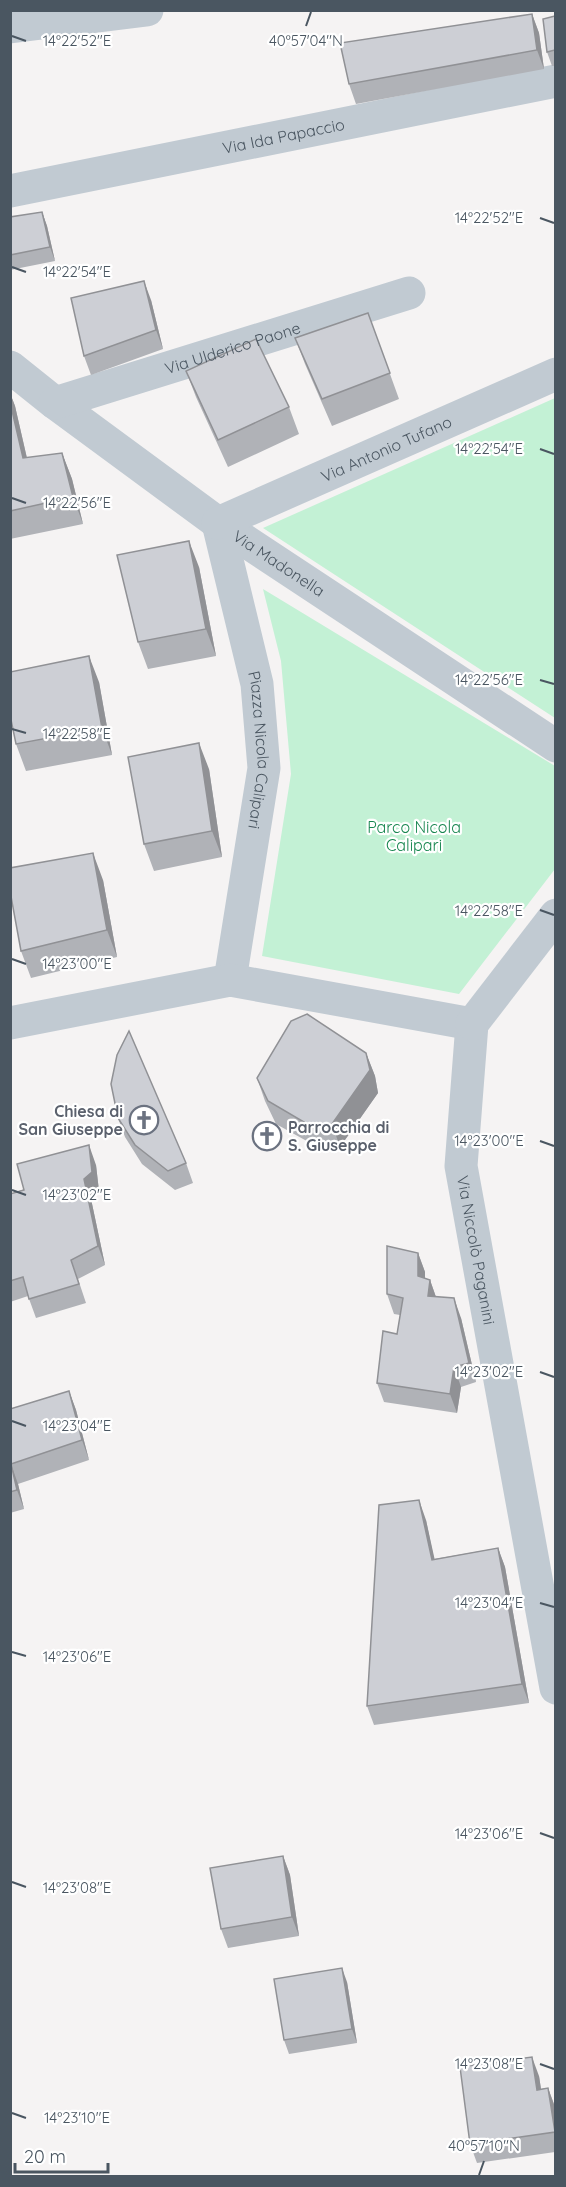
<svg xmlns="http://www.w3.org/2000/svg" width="566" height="2187" font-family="Quicksand,sans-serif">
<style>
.green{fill:#c3f1d5}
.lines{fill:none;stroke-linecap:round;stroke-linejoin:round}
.street{stroke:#c1cad2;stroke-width:33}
.wall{fill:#b0b2b7}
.shaded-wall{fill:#909195}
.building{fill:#cdcfd5;stroke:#909195;stroke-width:1.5}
.ticks{fill:none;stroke:#4a5661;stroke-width:2}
.labels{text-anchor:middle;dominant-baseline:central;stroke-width:4.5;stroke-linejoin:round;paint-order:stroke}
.street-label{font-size:16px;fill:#4a5661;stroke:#fff}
.park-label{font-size:16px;fill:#17864f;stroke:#fff}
.worship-label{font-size:16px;font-weight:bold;fill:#5b616d;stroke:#fff;text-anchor:end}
.ticks-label{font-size:15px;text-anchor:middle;fill:#4a5661;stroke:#fff;stroke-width:4.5;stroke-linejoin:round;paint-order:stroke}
</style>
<rect width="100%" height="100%" fill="#f5f3f3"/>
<!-- green -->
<path class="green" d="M555 398V718L263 528Z
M263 589 555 766V869L459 994 262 956 291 774 281 661Z"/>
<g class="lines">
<!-- street -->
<g class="street">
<path d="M10 27 147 10"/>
<path id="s1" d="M10 191 556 81"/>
<path id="s2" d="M10 367 55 403 218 523 556 746"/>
<path id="s3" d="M55 403 409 293"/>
<path id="s4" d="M218 523 257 684 264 768 230 980"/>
<path id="s5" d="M218 523 556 374"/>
<path d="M10 1023 230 980 472 1024"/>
<path id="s6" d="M472 1024 461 1166 556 1688"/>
<path d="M472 1024 556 915"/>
</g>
</g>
<!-- wall -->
<path class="wall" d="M532 14 539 33 544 69 356 104 349 84Z
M555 16V66H552L547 52Z
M42 212 47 226 55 261 10 270V217Z
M151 300 163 349 91 375 84 356Z
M368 313 399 399 332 426 305 364 295 338Z
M186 371 289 407 299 434 228 467 196 397Z
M10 393 15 406 27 458 62 453 72 479 83 524 10 539Z
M199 567 216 656 148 669 138 642Z
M99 682 112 755 26 771 16 744Z
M209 769 222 857 154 871 144 844Z
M103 880 117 957 31 978 21 951Z
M366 1053 375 1076 378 1093 340 1147 323 1150 276 1124 265 1101 257 1078Z
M118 1118 186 1163 193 1183 175 1190 142 1164 125 1137Z
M96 1165 99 1191 91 1199 105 1265 78 1279 86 1303 36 1318 28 1296 10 1302V1194Z
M418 1253 425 1272V1279L430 1280 436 1297 461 1318 476 1382 461 1387 457 1413 384 1402 377 1383 397 1334 400 1315 394 1314 387 1294Z
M69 1391 76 1410 89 1460 18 1484 24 1509 10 1513V1409Z
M426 1520 434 1559 498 1548 505 1567 529 1703 374 1725 367 1706Z
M283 1856 290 1875 299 1936 228 1948 221 1929Z
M347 1982 357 2043 289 2054 284 2040Z
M539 2076 541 2089 548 2088 555 2107V2152L477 2163 470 2144Z"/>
<!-- shaded-wall -->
<path class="shaded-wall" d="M532 14 539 33 544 69 537 50Z
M42 212 47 226 55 261 50 247Z
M144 281 151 300 163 349 156 330Z
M10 393 15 406 33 485 23 458 10 402Z
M62 453 72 479 83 524 73 497Z
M189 541 199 567 216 656 206 629Z
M89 656 99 682 112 755 102 728Z
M199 743 209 769 222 857 212 831Z
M93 853 103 880 117 957 107 930Z
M366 1053 375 1076 378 1093 340 1147 332 1124Z
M89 1145 96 1165 99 1191 91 1199 105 1265 98 1246 84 1179Z
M418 1253 425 1272V1295L418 1276Z
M430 1280 437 1300 428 1296Z
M454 1298 461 1318 476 1382 469 1363Z
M454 1367 461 1387 457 1413 450 1394Z
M69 1391 76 1410 89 1460 82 1440Z
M11 1464 18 1484 24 1509 17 1490Z
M419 1500 426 1520 439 1579 432 1560Z
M498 1548 505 1567 529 1703 522 1684Z
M283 1856 290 1875 299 1936 292 1917Z
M342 1968 347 1982 357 2043 352 2029Z
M532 2057 539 2076 544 2109 537 2090Z
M548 2088 555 2107V2135V2132Z"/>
<!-- building -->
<path class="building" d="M532 14 537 50 349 84 340 43Z
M555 16V50L547 52 543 19Z
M42 212 50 247 10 255V217Z
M144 281 156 330 84 356 71 298Z
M368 313 390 373 322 399 295 338Z
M256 339 289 407 218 440 186 371Z
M10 402 23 458 62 453 73 497 10 511Z
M189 541 206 629 138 642 117 555Z
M89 656 102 728 16 744 10 715V672Z
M199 743 212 831 144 844 128 757Z
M93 853 107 930 21 951 10 891V868Z
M307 1014 366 1053 370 1070 332 1124 314 1128 268 1101 257 1078 291 1021Z
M129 1031 186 1163 168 1171 135 1145 118 1118 111 1084 117 1055Z
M89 1145 92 1172 84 1179 98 1246 71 1260 79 1284 29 1299 23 1277 10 1281V1194L24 1190 17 1164Z
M387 1246 418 1253V1276L430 1280 428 1296 454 1298 469 1363 454 1367 450 1394 377 1383 383 1331 397 1334 403 1298 387 1294Z
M69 1391 82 1440 11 1464 17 1490 10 1492V1409Z
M419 1500 432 1560 498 1548 522 1684 367 1706 379 1505Z
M283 1856 292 1917 221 1929 210 1868Z
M342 1968 352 2029 284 2040 274 1979Z
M532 2057 537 2090 548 2088 555 2132 470 2144 460 2067Z"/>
<!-- ticks -->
<path class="ticks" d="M306 26 311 12M12 36 26 41M540 218 554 223M12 267 26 272M540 449 554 454M12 498 26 503M540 680 554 684M12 729 26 733M540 910 554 915M12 959 26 964M540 1141 554 1146M12 1190 26 1195M540 1372 554 1377M12 1421 26 1426M540 1603 554 1607M12 1652 26 1656M540 1833 554 1838M12 1882 26 1887M540 2064 554 2069M12 2113 26 2118M479 2175 484 2161"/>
<!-- icons -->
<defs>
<g id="church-ring" transform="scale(1.5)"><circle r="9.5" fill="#fff" stroke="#6b7280" stroke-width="1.5"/><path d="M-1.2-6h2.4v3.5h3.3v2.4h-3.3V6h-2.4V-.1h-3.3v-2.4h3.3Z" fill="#6b7280"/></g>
</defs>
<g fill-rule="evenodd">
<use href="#church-ring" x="144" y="1120"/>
<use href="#church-ring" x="267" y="1136"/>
</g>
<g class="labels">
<!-- street labels -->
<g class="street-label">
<text stroke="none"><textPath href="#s1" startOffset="279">Via Ida Papaccio</textPath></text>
<text stroke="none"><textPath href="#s3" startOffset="186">Via Ulderico Paone</textPath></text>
<text stroke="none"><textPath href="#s5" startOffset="184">Via Antonio Tufano</textPath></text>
<text stroke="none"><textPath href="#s2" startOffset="333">Via Madonella</textPath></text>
<text stroke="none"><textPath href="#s4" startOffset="232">Piazza Nicola Calipari</textPath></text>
<text stroke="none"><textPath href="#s6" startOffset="228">Via Niccolò Paganini</textPath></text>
</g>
<!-- park labels -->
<g class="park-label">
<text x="414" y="827">Parco Nicola<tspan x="414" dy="18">Calipari</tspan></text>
</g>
<!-- worship labels -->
<g class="worship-label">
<text x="123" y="1111">Chiesa di<tspan x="123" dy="18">San Giuseppe</tspan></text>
<text x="288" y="1127" text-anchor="start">Parrocchia di<tspan x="288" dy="18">S. Giuseppe</tspan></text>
</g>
</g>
<g class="ticks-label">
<text x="77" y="46">14°22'52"E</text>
<text x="306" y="46">40°57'04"N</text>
<text x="489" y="223">14°22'52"E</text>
<text x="77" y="277">14°22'54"E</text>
<text x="489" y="454">14°22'54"E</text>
<text x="77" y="508">14°22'56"E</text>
<text x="489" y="685">14°22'56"E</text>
<text x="77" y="739">14°22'58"E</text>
<text x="489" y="916">14°22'58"E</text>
<text x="77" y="969">14°23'00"E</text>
<text x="489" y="1146">14°23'00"E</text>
<text x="77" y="1200">14°23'02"E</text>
<text x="489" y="1377">14°23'02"E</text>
<text x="77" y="1431">14°23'04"E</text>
<text x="489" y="1608">14°23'04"E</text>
<text x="77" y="1662">14°23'06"E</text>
<text x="489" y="1839">14°23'06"E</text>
<text x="77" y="1893">14°23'08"E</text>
<text x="489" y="2069">14°23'08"E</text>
<text x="77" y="2123">14°23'10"E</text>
<text x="484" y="2151">40°57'10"N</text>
</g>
<!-- border -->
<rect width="566" height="2187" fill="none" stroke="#4a5661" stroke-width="24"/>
<!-- scale -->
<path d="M15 2163v9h93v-9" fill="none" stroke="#4a5661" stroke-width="3"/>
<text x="24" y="2163" font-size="18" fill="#4a5661" stroke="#ffffff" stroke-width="4.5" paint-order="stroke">20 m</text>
</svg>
